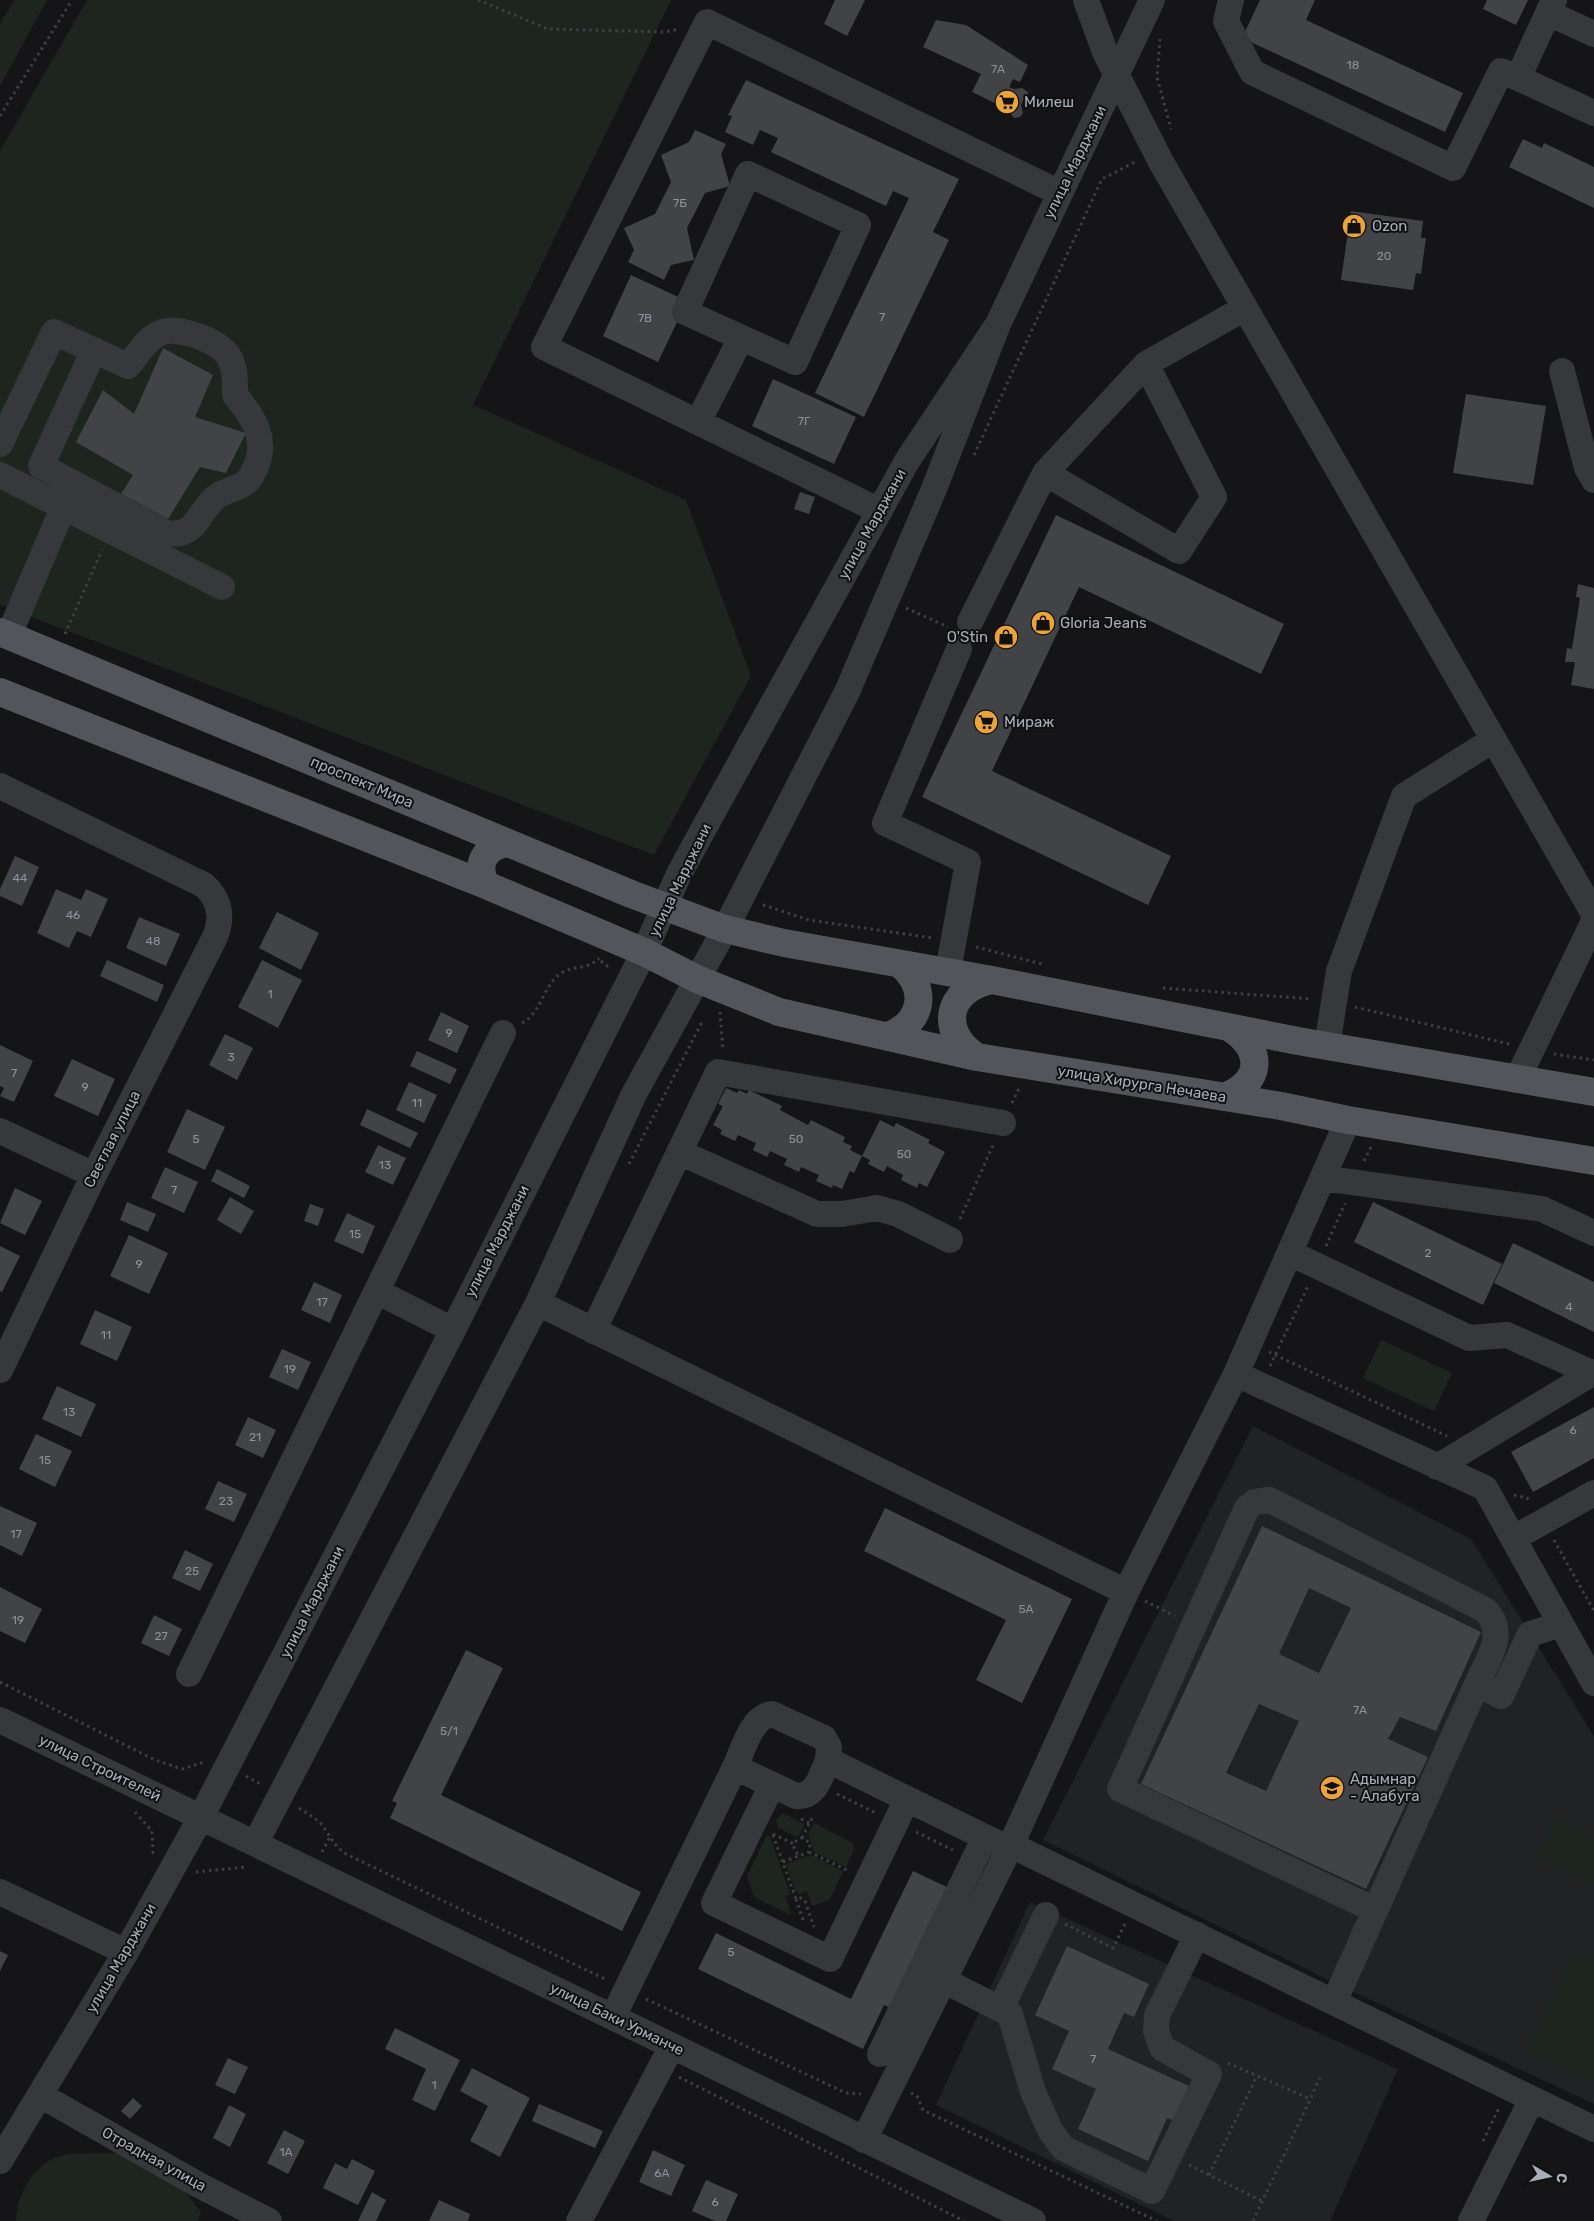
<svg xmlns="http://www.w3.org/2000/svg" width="1594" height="2221" font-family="Rubik,sans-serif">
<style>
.built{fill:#212224}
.green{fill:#1e251e}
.building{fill:#424347;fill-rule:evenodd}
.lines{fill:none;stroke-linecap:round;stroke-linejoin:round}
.path{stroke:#3d3f43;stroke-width:3;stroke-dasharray:2.5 4;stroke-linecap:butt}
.minor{stroke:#36383c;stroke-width:26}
.major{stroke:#53555b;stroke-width:28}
.labels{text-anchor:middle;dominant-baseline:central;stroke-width:4;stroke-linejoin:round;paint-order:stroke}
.number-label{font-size:12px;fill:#8e929b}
.poi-label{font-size:15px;fill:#a8adb7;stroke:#101012;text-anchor:start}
.street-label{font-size:15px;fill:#a8adb7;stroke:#101012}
</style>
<rect width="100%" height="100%" fill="#151517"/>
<!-- built -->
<path class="built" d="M1253 1426 1471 1539 1594 1736V2104L1341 1986 1043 1840Z
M1030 1902 1398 2069 1330 2221H1174L936 2105Z"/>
<!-- green -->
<path class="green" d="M14 0H47L0 86V24Z
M87 0H671L473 405 686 500 751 676 654 855 0 605V151Z
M1381 1340 1452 1373 1434 1411 1363 1378Z
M782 1813 805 1824 798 1837 778 1828 776 1820Z
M1557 1816 1594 1835V1886L1536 1858Z
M814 1823 853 1843 854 1850 846 1867 814 1852 808 1834Z
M767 1835 770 1836 790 1894 786 1896 791 1915 754 1897 747 1876Z
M811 1855 843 1871 830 1900 812 1906 807 1891 800 1894 795 1890 786 1864Z
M1574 1951 1594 1960V2083L1527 2051Z
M120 2153 174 2177 201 2212 198 2221H16C17 2193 35 2160 66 2155 83 2152 103 2154 120 2153Z"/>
<!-- building -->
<path class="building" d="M835 0H865L847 36 824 24Z
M1260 0H1315L1306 20 1463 93 1445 132 1242 38Z
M1487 0H1528L1516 25 1483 9Z
M936 20 966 25 1028 65 1020 82 1013 79 1009 87 1014 89 1022 88 1028 92V98L1023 100 1021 105 1023 113 1020 117 1014 118 1007 109 972 92 981 74 923 47Z
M746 80 959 179 933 232 949 240 864 417 815 393 909 198 893 191 886 206 771 152 778 138 760 130 753 145 725 132 732 116 728 115Z
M695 130 726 144 721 154 730 186 705 193 687 228 694 260 671 265 664 280 628 262 634 250 624 228 655 214 671 182 661 155 689 142Z
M1523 139 1542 148 1544 143 1594 167V208L1509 167Z
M1351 211 1423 221 1421 238H1426L1421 274 1416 273 1413 290 1341 280Z
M631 275 687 301 658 362 603 336Z
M163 348 213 375 195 417 246 433 226 473 200 467 168 519 121 494 133 475 76 442 103 390 134 414Z
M773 379 856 417 834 464 752 426Z
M1466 394 1546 406 1533 485 1453 473Z
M800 492 815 497 809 514 794 509Z
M1056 515 1284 624 1261 674 1079 587 992 771 1171 856 1148 905 922 797Z
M1578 584 1594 588V689L1571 685 1575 662H1565L1567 648 1572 649 1580 598 1576 597Z
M15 856 39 867 22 906 0 896V889Z
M56 889 81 900 86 889 108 899 91 937 77 931 69 948 37 933Z
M277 912 319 933 301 970 259 948Z
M139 917 180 934 166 966 126 948Z
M107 960 164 985 157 1002 100 976Z
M262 960 302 980 278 1028 238 1007Z
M441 1012 469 1026 457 1053 428 1040Z
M225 1034 253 1048 237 1080 209 1065Z
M0 1045 33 1061 14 1102 0 1096 4 1088 0 1086Z
M417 1051 457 1069 450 1084 410 1066Z
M72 1059 115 1079 98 1116 54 1096Z
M409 1082 437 1095 424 1123 396 1110Z
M726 1088 737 1093 739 1090 747 1094 749 1090 782 1106 780 1110 808 1125 811 1120 845 1137 843 1142 852 1146 850 1150 862 1156 854 1173 850 1171 842 1189 833 1185 832 1188 816 1181 819 1175 801 1167 799 1172 784 1165 787 1159 770 1151 767 1157 753 1150 756 1143 738 1135 735 1141 720 1134 722 1130 713 1125 723 1106 718 1104Z
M187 1109 225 1127 205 1170 167 1152Z
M367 1109 418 1133 410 1148 360 1125Z
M880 1120 894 1127 896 1123 930 1140 928 1143 945 1152 927 1187 919 1183 917 1188 901 1180 903 1175 887 1166 884 1172 868 1164 870 1160 862 1156Z
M378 1145 406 1158 393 1185 365 1172Z
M165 1167 198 1182 184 1213 151 1198Z
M217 1169 250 1186 244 1198 211 1181Z
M15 1188 42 1201 25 1235 0 1223Z
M230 1197 254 1211 241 1234 217 1220Z
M127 1202 156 1214 148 1232 120 1220Z
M1373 1202 1502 1264 1483 1305 1354 1242Z
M310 1204 324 1209 318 1226 304 1221Z
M347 1213 375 1226 363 1254 334 1241Z
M129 1235 168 1253 149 1294 110 1276Z
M1513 1243 1594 1282V1332L1494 1283Z
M0 1246 20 1256 2 1292 0 1291Z
M314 1282 342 1295 330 1323 301 1310Z
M95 1310 132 1327 117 1361 80 1344Z
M282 1349 311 1362 298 1390 269 1377Z
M57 1386 96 1404 81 1437 42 1419Z
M1594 1407V1458L1533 1492 1511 1452Z
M248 1417 276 1430 263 1458 235 1445Z
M36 1434 72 1451 55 1487 19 1469Z
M218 1481 247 1494 234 1522 205 1509Z
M0 1506 37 1523 22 1556 0 1545Z
M885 1508 1072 1599 1022 1703 976 1680 1006 1620 864 1551Z
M1262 1526 1481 1632 1436 1731 1400 1717 1388 1739 1428 1757 1366 1889 1141 1784ZM1309 1588 1351 1608 1319 1673 1279 1654ZM1259 1704 1299 1721 1266 1791 1226 1773Z
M185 1550 213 1564 200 1591 172 1578Z
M0 1587 42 1609 25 1643 0 1631Z
M154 1615 182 1629 169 1656 141 1643Z
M466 1650 503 1668 441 1795 641 1892 622 1931 390 1818 397 1803 392 1801Z
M913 1871 951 1889 893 2009 884 2005 863 2049 698 1969 716 1933 851 1999Z
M1067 1946 1149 1984 1134 2017 1124 2013 1108 2049 1191 2087 1175 2121 1167 2118 1148 2161 1078 2129 1096 2089 1052 2069 1069 2031 1035 2015Z
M0 1951 8 1955 0 1971Z
M395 2028 460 2060 435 2111 412 2100 426 2069 385 2049Z
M228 2058 248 2067 235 2094 215 2085Z
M472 2068 530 2098 500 2157 470 2141 488 2106 460 2091Z
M133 2098 142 2106 130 2119 121 2111Z
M539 2104 603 2131 595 2148 532 2121Z
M229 2105 246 2114 230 2147 213 2138Z
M284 2130 305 2141 288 2174 267 2163Z
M653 2150 685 2165 671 2196 639 2182Z
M352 2159 375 2171 358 2205 323 2188 335 2163 347 2169Z
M706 2180 738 2194 726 2221H715L692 2211Z
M372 2192 386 2200 376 2221H358Z
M439 2200 470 2214 468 2221H429Z"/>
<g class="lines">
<!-- path -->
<path class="path" d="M478 0 548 29 665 32 679 29
M1160 39 1157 77 1171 129
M0 116 72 0
M974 455 1102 179 1135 162
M906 608 948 627
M65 634 102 550
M763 905 809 920 933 938
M976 947 1042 964
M601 961 611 969
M1163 988 1312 999
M1355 1007 1509 1044
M720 1012 723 1050
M522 1023C543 1012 543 983 563 972 576 965 588 970 599 958
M1554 1054 1594 1060
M1012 1103 1020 1086
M1364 1161 1371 1147
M629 1164 703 1020
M960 1219 994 1143
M1326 1246 1345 1203
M1269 1352 1447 1436
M1270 1366 1308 1286
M1514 1495 1527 1498 1530 1503
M1554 1540 1594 1611
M1145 1601 1175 1616
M0 1682 155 1760 182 1769 204 1762
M246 1776 262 1785
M837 1794 876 1813
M299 1808 320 1822 335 1844 344 1853 607 1980
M135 1812 152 1831 153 1853 156 1855
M801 1819 809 1823
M916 1832 953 1850
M773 1834 794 1844
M773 1835 796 1899 801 1898 805 1901 814 1927
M802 1838 813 1816
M322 1852 330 1837
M809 1852 849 1871
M783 1862 809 1852 810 1843 802 1838 796 1841 794 1848 798 1855H802
M196 1872 246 1867
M796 1899 803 1920
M1065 1924 1113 1948 1125 1924
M646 1999 846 2093 861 2094
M1228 2063 1310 2099
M679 2077 964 2221
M911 2093 917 2096 923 2110 1157 2221
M1483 2141 1500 2106
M1189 2165 1262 2201
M1209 2175 1257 2076
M1253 2221 1320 2078"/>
<!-- minor -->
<path class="minor" d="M1086 0 1105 52 1161 162 1594 914
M1231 0 1226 21 1252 72 1453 168 1501 71 1518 78
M1554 0 1548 13 1594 34
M1548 13 1518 78 1594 113
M748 174 858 225 795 362 685 312Z
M1562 371 1587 468 1594 480
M698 422 741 338
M0 444 54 332 128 366C138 354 146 339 160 333 177 325 216 340 227 354 236 365 235 383 235 395 252 416 267 436 257 464 254 471 251 479 245 483 235 490 224 490 215 498 196 515 197 537 166 533L41 466 94 350
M1045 473 1146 364
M0 475 222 587
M880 511 544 347 707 22 1060 193
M970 622 1045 473 1179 551 1214 497 1146 364 1245 308
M9 635 63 508
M0 786 204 885C220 900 223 917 215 937L94 1175 0 1370
M948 971 968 862 885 823 959 649
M1327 1046 1339 971 1404 796 1493 740
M1517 1080 1594 921
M0 1131 94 1175
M679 1152 817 1214H842L877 1208 898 1214 950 1240
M1323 1178 1542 1209 1594 1233
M1290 1253 1469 1338 1507 1335 1592 1373
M378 1292 453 1330
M538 1303 1126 1592
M593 1331 718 1072 1003 1123
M1236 1374 1485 1488 1594 1683
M1437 1467 1594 1372
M1514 1538 1594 1493
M189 1674 503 1033
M1477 1684 1501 1696 1530 1634 1561 1624
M0 1720 1033 2221
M828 1760 829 1747 824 1738 772 1714C751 1717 743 1750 735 1767L796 1796C816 1798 821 1775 828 1760L1009 1849
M772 1785 714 1903 830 1959 907 1799
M256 1842 538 1303 634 1094 725 929 847 692 934 489 998 324 1152 0
M1011 1845 1594 2129
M0 1892 126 1952
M943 1980 1010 2014 1033 2092 1050 2130 1063 2148 1152 2191 1209 2074 1162 2048 1156 2031 1157 2015 1197 1935
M1334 2002 1477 1684C1488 1659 1508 1633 1485 1610L1270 1500 1255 1502 1247 1508 1120 1789 1375 1910
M1001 2008 1046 1915
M613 2017 735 1767
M880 2054 985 1837
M40 2095 197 2184 269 2221
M864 2140 1011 1845 1126 1592 1236 1374 1348 1120
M0 2161 126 1952 201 1817 453 1330 644 952 679 874 698 839 907 461 998 324
M579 2221 672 2046
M1471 2221 1532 2099"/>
<!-- major -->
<path class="major" d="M0 632 631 894 725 929 784 943 992 980 1298 1041 1594 1092
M0 692 486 885 644 952 697 979 779 1012 977 1057 1281 1106 1348 1120 1594 1161
M486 885C475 865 484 847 507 843
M888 1036C923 1023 929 988 900 964
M977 1057C938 1032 946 989 992 980
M1224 1097C1262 1083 1265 1050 1230 1028"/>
</g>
<!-- icons -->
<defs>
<g id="supermarket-disc" transform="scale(1.25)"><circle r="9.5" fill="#eba43a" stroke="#101012"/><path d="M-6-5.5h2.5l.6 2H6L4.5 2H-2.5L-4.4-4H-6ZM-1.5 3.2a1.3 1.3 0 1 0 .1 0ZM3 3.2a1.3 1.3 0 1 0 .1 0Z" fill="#111"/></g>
<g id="shop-disc" transform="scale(1.25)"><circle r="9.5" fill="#eba43a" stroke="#101012"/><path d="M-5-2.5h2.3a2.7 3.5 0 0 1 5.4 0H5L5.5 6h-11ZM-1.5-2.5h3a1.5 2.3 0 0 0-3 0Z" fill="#111"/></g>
<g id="school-disc" transform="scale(1.25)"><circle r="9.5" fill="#eba43a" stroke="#101012"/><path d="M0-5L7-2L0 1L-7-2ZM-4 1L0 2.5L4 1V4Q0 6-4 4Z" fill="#111"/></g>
</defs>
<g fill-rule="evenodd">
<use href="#supermarket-disc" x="1007" y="102"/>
<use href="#shop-disc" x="1354" y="226"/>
<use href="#shop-disc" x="1043" y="623"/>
<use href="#shop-disc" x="1006" y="637"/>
<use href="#supermarket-disc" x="986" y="722"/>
<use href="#school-disc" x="1332" y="1788"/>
</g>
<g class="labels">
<!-- number labels -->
<g class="number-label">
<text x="1353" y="65">18</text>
<text x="998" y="69">7А</text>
<text x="680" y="203">7Б</text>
<text x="1384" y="256">20</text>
<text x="882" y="317">7</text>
<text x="645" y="318">7В</text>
<text x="804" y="421">7Г</text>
<text x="20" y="878">44</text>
<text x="73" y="915">46</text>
<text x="153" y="941">48</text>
<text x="270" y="994">1</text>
<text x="449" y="1033">9</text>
<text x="231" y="1057">3</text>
<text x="14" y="1073">7</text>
<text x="85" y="1087">9</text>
<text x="417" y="1103">11</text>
<text x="196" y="1139">5</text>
<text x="796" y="1139">50</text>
<text x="904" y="1154">50</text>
<text x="385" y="1165">13</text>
<text x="174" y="1190">7</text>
<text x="355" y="1234">15</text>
<text x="1428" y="1253">2</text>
<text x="139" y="1264">9</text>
<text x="322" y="1302">17</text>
<text x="1569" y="1307">4</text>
<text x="106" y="1335">11</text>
<text x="290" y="1369">19</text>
<text x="69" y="1412">13</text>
<text x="1573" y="1430">6</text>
<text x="255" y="1437">21</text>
<text x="45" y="1460">15</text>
<text x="226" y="1501">23</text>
<text x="16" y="1534">17</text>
<text x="192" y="1571">25</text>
<text x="1026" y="1609">5А</text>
<text x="18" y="1620">19</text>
<text x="161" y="1636">27</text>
<text x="1360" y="1710">7А</text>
<text x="449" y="1731">5/1</text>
<text x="731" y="1952">5</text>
<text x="1093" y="2059">7</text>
<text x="434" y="2085">1</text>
<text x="286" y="2152">1А</text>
<text x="662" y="2173">6А</text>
<text x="715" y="2202">6</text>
</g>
<!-- poi labels -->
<g class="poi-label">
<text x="1024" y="102">Милеш</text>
<text x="1372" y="226">Ozon</text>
<text x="1060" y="623">Gloria Jeans</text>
<text x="988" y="637" text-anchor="end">O'Stin</text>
<text x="1004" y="722">Мираж</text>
<text x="1350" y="1779">Адымнар<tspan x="1350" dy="17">- Алабуга</tspan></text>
</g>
<!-- street labels -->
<g class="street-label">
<text transform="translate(1075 162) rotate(-64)">улица Марджани</text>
<text transform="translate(872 524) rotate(-61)">улица Марджани</text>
<text transform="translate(362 782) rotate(23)">проспект Мира</text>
<text transform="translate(680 880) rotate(-64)">улица Марджани</text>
<text transform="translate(1142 1084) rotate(9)">улица Хирурга Нечаева</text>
<text transform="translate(112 1139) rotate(-63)">Светлая улица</text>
<text transform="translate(497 1241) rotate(-63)">улица Марджани</text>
<text transform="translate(312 1602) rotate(-63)">улица Марджани</text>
<text transform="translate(100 1768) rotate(26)">улица Строителей</text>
<text transform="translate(121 1958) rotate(-60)">улица Марджани</text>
<text transform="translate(617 2019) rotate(26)">улица Баки Урманче</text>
<text transform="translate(154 2159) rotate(29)">Отрадная улица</text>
</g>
</g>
<!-- north arrow -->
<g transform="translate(1549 2176) rotate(99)" stroke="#101012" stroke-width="4" paint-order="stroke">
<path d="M0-4L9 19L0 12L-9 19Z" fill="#a8adb7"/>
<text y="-8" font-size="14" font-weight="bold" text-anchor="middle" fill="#a8adb7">С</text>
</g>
</svg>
